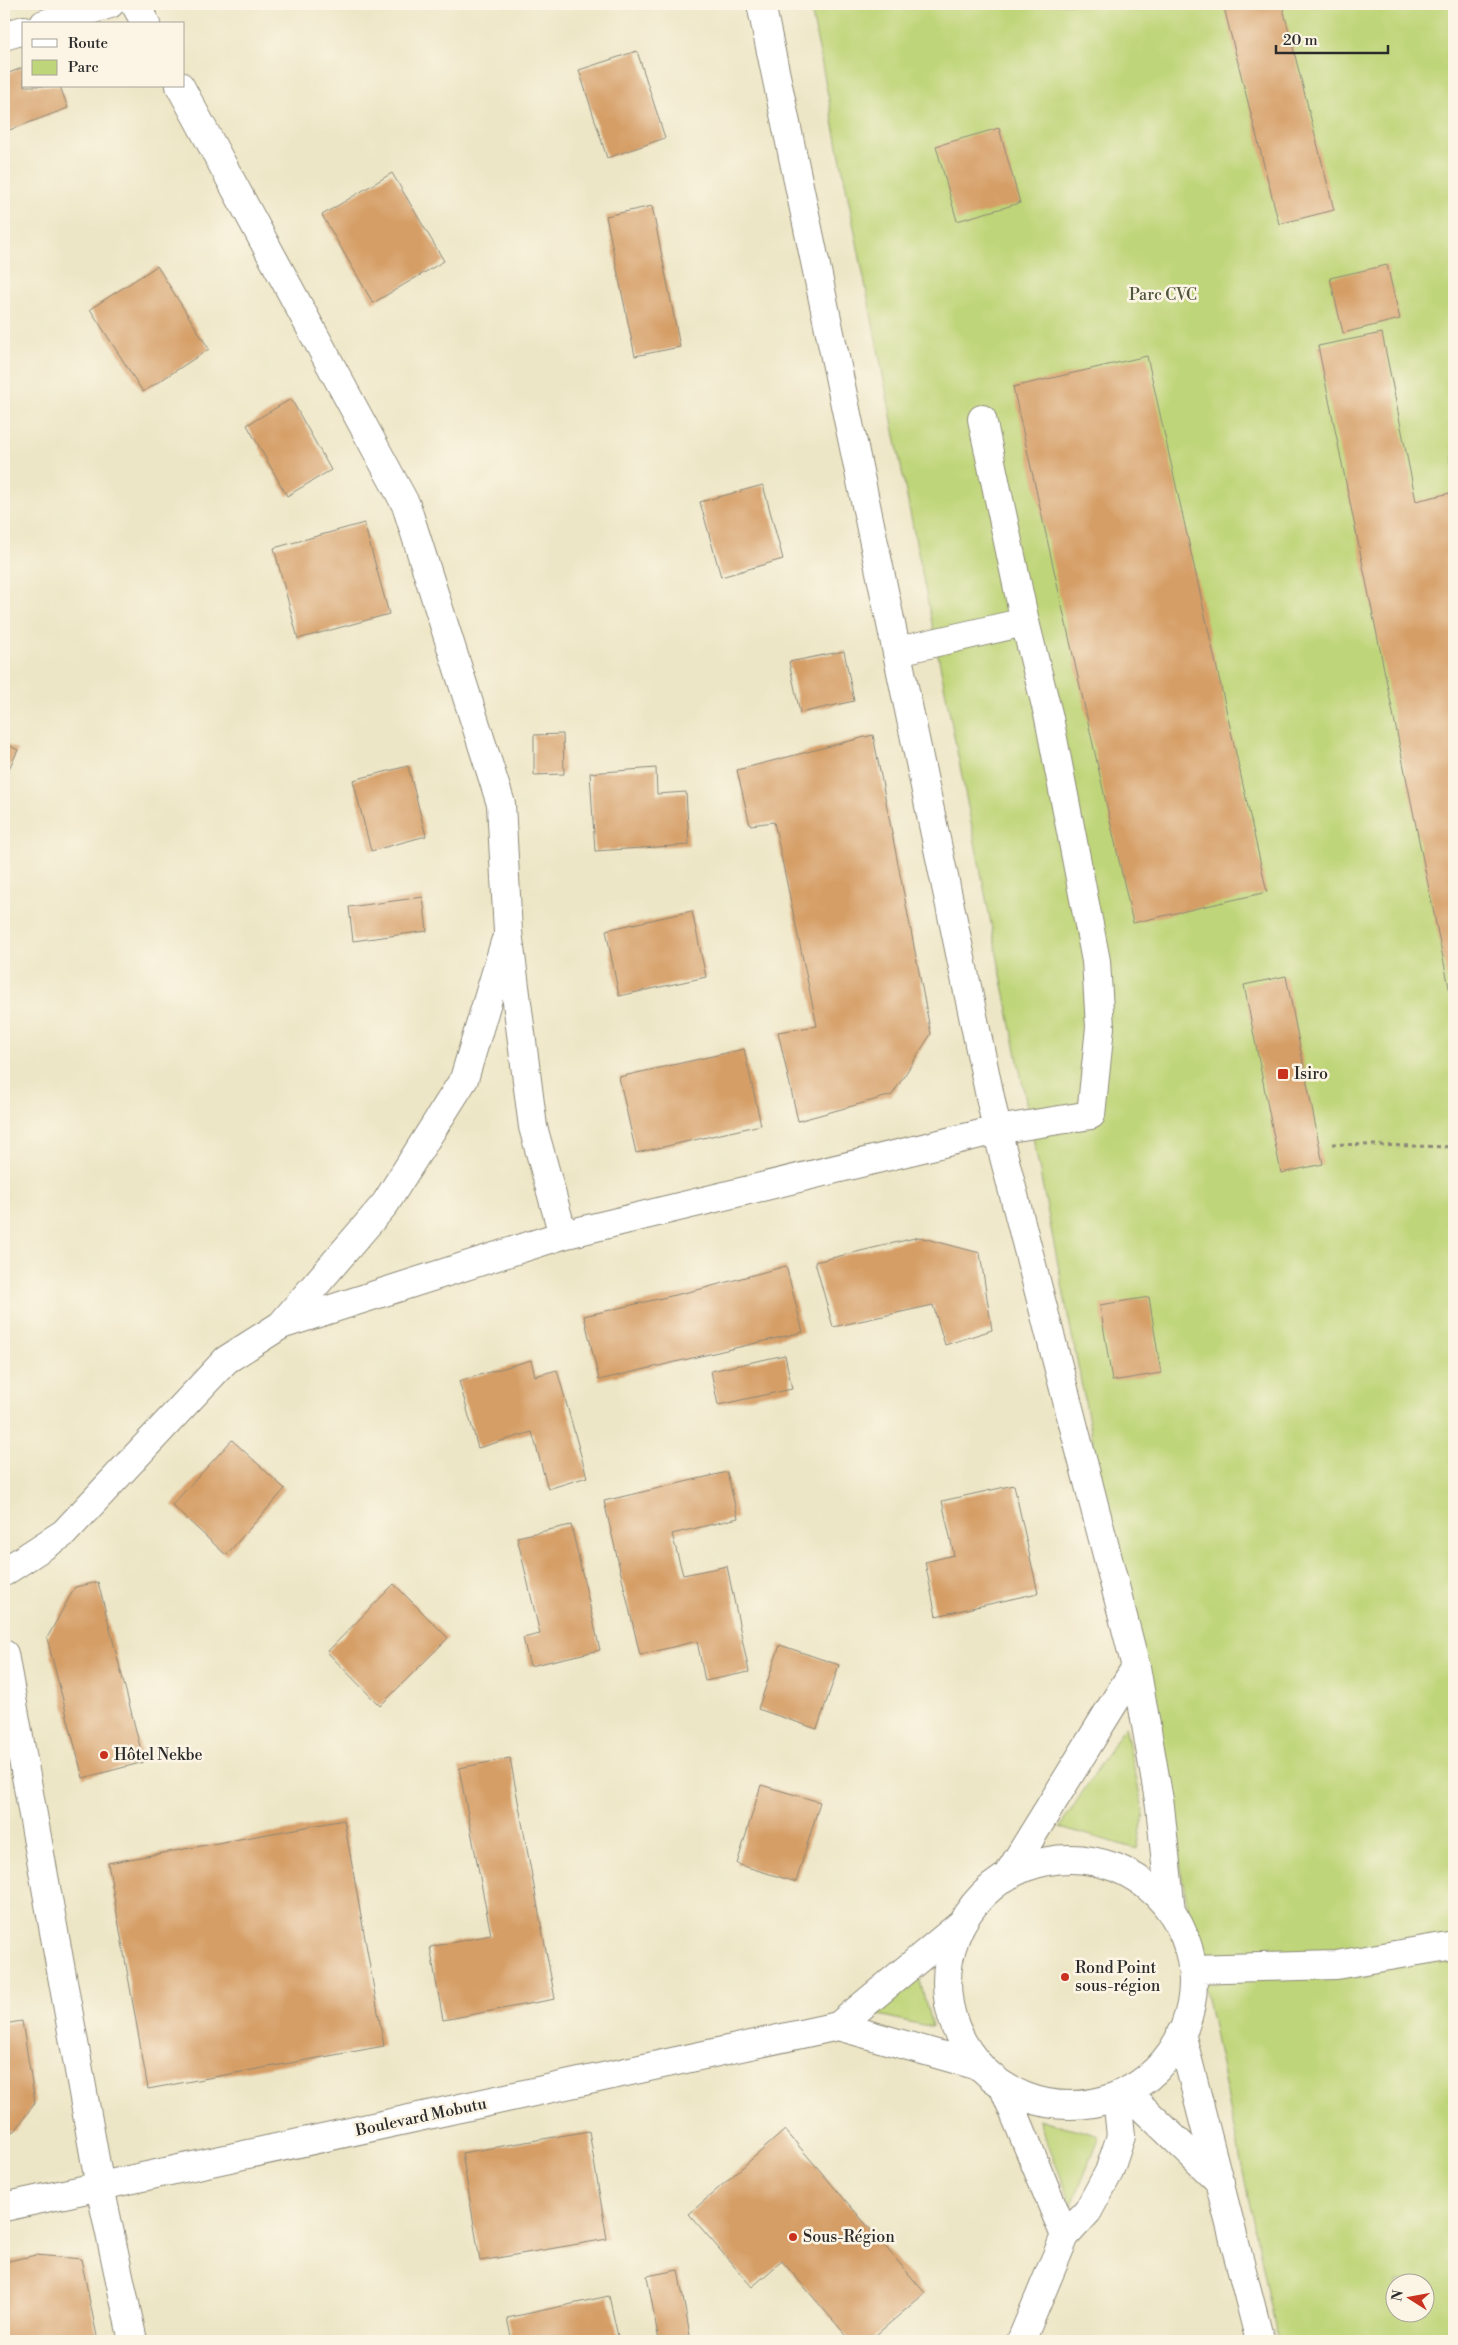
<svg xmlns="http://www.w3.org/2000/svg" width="1458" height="2345" font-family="'Libre Bodoni',serif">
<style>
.green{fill:#bfd579;stroke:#758052;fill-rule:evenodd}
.building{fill:#d59e66}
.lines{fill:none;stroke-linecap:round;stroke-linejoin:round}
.minor-casing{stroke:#8c8878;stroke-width:30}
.major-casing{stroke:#8c8878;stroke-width:30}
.path{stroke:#8c8878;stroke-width:3;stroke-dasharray:4 4;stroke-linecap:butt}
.minor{stroke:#fff;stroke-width:28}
.major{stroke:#fff;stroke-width:28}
.poi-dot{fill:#c8321e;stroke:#fcf5e5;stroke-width:2}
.labels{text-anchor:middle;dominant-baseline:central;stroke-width:5;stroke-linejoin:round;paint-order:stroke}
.park-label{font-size:16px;fill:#50563e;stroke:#fcf5e5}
.poi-label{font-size:16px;fill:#2b2b2b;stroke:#fcf5e5;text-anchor:start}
.street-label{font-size:16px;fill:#2b2b2b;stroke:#fcf5e5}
</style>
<rect width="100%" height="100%" fill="#fcf5e5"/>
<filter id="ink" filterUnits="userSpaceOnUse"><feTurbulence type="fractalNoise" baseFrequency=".02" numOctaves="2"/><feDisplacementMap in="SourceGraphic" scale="10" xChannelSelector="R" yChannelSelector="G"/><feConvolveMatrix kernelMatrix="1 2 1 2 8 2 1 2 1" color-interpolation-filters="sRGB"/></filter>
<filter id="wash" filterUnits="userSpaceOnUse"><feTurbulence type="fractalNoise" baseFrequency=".0096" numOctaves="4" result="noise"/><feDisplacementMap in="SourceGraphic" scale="20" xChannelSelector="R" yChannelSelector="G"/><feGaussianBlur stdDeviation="1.12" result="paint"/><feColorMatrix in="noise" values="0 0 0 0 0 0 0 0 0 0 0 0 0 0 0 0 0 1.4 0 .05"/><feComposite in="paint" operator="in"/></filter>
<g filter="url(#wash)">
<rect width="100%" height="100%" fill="#ede6c6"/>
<!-- green -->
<path class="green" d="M810 4H1454V2341H1278L1114 1549ZM1396 2282H1426V2312H1396Z
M1125 1726 1144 1814 1137 1849 1060 1827Z
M919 1977 932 2027 870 2013Z
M1038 2119 1100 2136 1072 2205Z"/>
<g id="blocks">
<!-- building -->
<path class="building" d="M1223 4H1282L1334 210 1279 224Z
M637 51 665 138 607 158 579 70Z
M24 67V86H60L68 108 4 132V75Z
M999 128 1020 203 957 221 936 146Z
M392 173 444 261 373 303 322 215Z
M652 206 680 347 635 356 606 216Z
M1387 265 1400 319 1343 333 1330 278Z
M157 266 209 349 143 392 90 309Z
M1382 333 1416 501 1450 493 1454 515V1002H1452L1318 346Z
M1147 356 1267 892 1133 923 1013 387Z
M291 399 331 470 287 496 247 425Z
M763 485 783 559 721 577 700 502Z
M364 523 389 614 298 639 274 548Z
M844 651 854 701 800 713 789 662Z
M563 734 564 774 534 775V735Z
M873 735 931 1034 892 1095 798 1121 778 1032 817 1026 774 822 750 825 737 770Z
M4 743 18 750 4 779Z
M408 766 426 836 371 851 353 780Z
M656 768 657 794 686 792 689 845 595 851 590 773Z
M423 897 427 931 353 941 349 907Z
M692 911 706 977 619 996 606 930Z
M1286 976 1323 1164 1281 1173 1244 985Z
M744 1049 761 1125 636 1153 619 1077Z
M919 1237 980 1253 992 1330 945 1345 933 1305 833 1327 815 1262Z
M786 1266 803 1332 599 1380 584 1316 701 1289Z
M1149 1297 1161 1373 1112 1381 1100 1305Z
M785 1355 792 1389 718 1405 711 1371Z
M531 1360 535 1376 557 1370 587 1477 548 1489 532 1432 478 1448 459 1381Z
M232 1440 285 1489 226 1555 172 1505Z
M727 1472 738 1518 672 1534 683 1575 727 1566 749 1672 705 1681 697 1641 640 1655 604 1501Z
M1014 1485 1038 1593 936 1616 925 1562 954 1555 942 1501Z
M571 1525 600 1650 530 1666 523 1638 540 1634 517 1537Z
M98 1582 144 1762 83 1778 47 1638 75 1587Z
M394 1584 448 1638 380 1706 327 1652Z
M780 1645 839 1665 817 1729 758 1709Z
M510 1758 555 1999 443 2020 430 1947 491 1935 459 1768Z
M761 1785 820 1802 796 1882 737 1864Z
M344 1820 384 2046 148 2089 108 1863Z
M22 2021 35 2102 15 2131 4 2133V2024Z
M785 2130 925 2293 869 2341H851L782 2261 752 2287 689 2214Z
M589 2131 607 2239 480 2261 462 2153Z
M36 2255 81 2259 98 2341H4V2262Z
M678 2270 691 2341H659L647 2276Z
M609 2296 619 2341H512L507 2318Z"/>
</g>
</g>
<g filter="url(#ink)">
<use href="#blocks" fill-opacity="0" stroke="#8c8878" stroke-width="1"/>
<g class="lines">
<!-- minor casing -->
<g class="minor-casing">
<path id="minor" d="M135 4 146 24
M44 24 110 4
M4 36 24 30
M180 86 406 505 501 804 508 932 533 1127 563 1235
M898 651 1025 622
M281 1325 385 1204 464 1079 505 942
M4 1572 64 1533 226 1360 281 1325 563 1235 997 1130 1091 1115 1100 1027 1096 961 1049 718 1025 622 982 419
M4 1654 100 2187 133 2341
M1003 2086 1065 2236
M1021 2341 1065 2236 1088 2211 1109 2172 1121 2136 1117 2096"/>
</g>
<!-- major casing -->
<g class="major-casing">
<path id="major" d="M761 4 997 1130 1136 1667 1160 1806 1171 1912
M947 1982a123 123 0 1 1 246 0a123 123 0 1 1-246 0Z
M1007 1876 1136 1667
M1192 1969 1336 1965 1454 1945
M838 2026 979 2066
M1181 2033 1260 2341
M1126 2092 1220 2182
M4 2207 838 2026 962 1923"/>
</g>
<!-- path -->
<path class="path" d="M1332 1144 1454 1147"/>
<!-- minor -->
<use href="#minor" class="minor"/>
<!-- major -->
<use href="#major" class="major"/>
</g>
</g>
<!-- markers -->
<g class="poi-dot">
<rect x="1277" y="1068" width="12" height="12" rx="2.5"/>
<circle cx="104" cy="1755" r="5"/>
<circle cx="1065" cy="1977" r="5"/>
<circle cx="793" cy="2237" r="5"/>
</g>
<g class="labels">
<!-- park labels -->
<g class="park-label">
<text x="1163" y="295">Parc CVC</text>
</g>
<!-- poi labels -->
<g class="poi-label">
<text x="1294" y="1074">Isiro</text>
<text x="114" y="1755">Hôtel Nekbe</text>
<text x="1075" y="1968">Rond Point<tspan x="1075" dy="18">sous-région</tspan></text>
<text x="803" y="2237">Sous-Région</text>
</g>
<!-- street labels -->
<g class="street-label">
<text transform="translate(421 2117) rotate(-12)">Boulevard Mobutu</text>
</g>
</g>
<!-- margin -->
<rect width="1458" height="2345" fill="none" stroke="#fcf5e5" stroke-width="20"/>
<!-- legend -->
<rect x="22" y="22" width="162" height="65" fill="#fcf5e5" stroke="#a8a49b"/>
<rect x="32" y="39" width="25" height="8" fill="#ffffff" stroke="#a8a49b"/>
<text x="68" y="48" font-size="15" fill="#2b2b2b">Route</text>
<rect x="32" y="60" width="25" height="15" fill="#bfd579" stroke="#a8a49b"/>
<text x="68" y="72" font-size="15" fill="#2b2b2b">Parc</text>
<!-- north arrow -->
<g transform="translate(1410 2298) rotate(281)"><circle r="24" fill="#fcf5e5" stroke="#a8a49b"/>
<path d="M0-4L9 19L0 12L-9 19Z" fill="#c8321e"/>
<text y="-8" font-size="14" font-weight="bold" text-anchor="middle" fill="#2b2b2b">N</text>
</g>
<!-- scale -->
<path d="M1276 45v8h112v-8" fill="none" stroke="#2b2b2b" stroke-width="2.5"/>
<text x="1283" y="45" font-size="15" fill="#2b2b2b" stroke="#fcf5e5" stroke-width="4" paint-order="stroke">20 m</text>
</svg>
